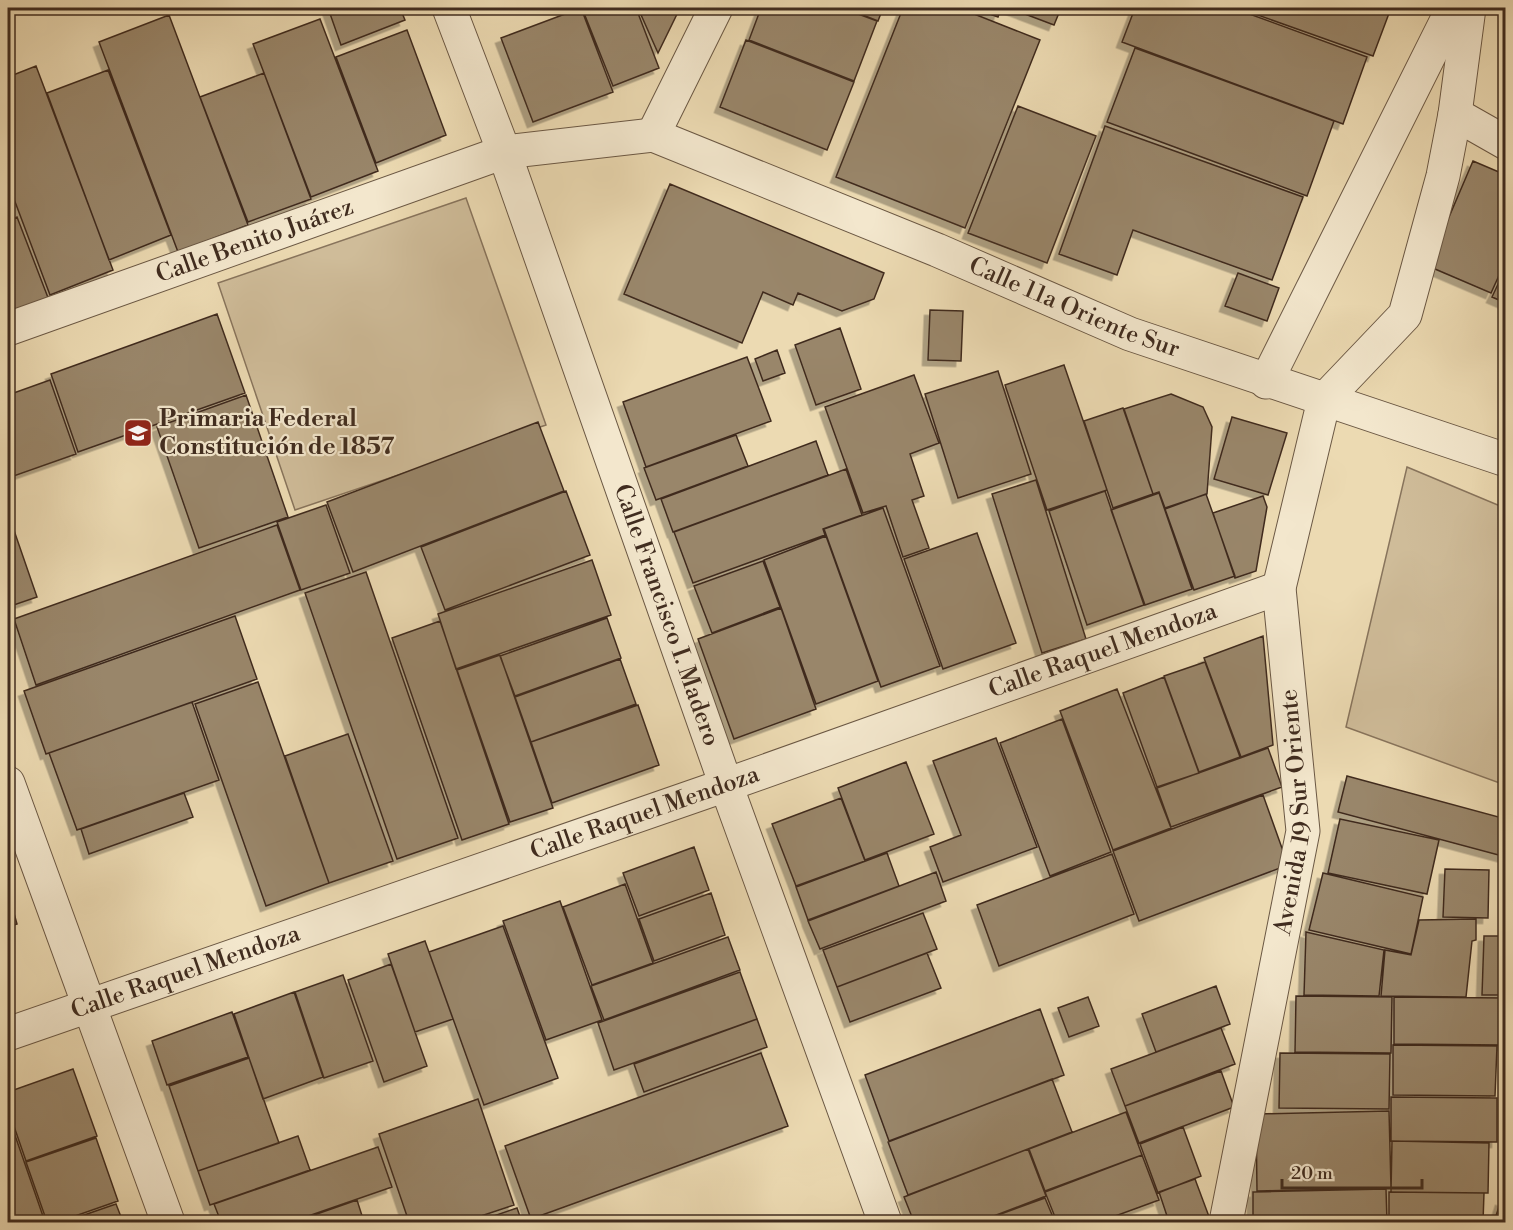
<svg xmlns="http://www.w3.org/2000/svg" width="1513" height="1230" font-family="'Libre Bodoni',serif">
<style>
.green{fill:#cfbc99;stroke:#88745c;stroke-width:1.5}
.building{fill:#99866b;stroke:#402c1f;stroke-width:1.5;filter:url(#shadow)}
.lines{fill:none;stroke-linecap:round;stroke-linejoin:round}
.street-casing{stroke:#6b5844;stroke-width:35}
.street{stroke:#f3e7cd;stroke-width:33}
.labels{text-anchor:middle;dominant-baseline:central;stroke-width:4.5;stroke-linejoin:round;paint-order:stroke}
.street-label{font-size:24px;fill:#402c1f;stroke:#f3e7cd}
.poi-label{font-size:24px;font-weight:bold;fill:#402c1f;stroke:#f3e7cd;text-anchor:start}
</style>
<defs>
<filter id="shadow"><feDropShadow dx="-5.5" dy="5.5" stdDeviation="0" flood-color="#0004"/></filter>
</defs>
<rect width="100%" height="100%" fill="#ecdab2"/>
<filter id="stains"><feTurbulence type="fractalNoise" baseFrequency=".00333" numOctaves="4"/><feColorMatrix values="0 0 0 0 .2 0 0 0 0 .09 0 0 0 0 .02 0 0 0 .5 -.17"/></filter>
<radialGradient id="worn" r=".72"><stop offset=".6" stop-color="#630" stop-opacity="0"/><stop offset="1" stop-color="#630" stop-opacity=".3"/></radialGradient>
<!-- green -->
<path class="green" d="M466 198 546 425 295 510 218 283Z
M1407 467 1505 508V785L1346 727Z"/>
<!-- building -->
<path class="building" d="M328 8H400L405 20 341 45Z
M581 8 613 92 533 122 501 38Z
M582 8H636L659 68 613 86Z
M638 8H680L658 53Z
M761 8H842L877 21 854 81 749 40Z
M845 8H883L878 21Z
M903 8H959L1040 40 965 228 836 177Z
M973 8H1001L998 17Z
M1009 8H1061L1054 25Z
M1135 8H1233L1367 57 1343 124 1122 42Z
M1238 8H1391L1373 56Z
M169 15 248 225 178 252 99 42Z
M320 19 378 171 311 197 253 44Z
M407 30 446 135 376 163 336 57Z
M746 40 854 82 827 150 720 107Z
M1135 48 1334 121 1307 196 1107 122Z
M36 66 113 270 50 295 8 183V77Z
M108 70 171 235 109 260 47 93Z
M264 73 311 199 248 222 200 97Z
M1018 106 1096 136 1047 263 968 233Z
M1105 126 1303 197 1272 280 1133 230 1117 275 1059 254Z
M1473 161 1506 175V260L1491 293 1428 266Z
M670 184 884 273 874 299 842 311 798 293 793 305 763 292 742 343 624 294Z
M17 217 52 308 8 325V221Z
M1506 267V303L1492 297Z
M1238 273 1279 288 1267 321 1225 306Z
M930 310 963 311 961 361 928 360Z
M217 314 245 393 78 452 51 374Z
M840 328 861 389 816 405 795 345Z
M777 350 785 373 763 381 755 359Z
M747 357 771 421 646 467 623 402Z
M1064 365 1107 490 1047 510 1005 385Z
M998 371 1031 474 958 498 925 394Z
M914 375 939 443 910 454 924 496 912 500 929 548 903 557 886 506 863 513 825 407Z
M50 380 76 454 8 478V395Z
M1171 394 1203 407 1212 427 1207 494 1165 508 1159 492 1153 494 1124 409Z
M246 395 288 517 199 548 157 427Z
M1123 408 1153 494 1113 508 1084 421Z
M1232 417 1287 433 1268 495 1214 479Z
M538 422 564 491 353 572 327 502Z
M736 435 748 466 656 500 644 468Z
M816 441 828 475 673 532 661 499Z
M846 469 862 515 823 529 825 535 693 583 674 532Z
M1036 480 1086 639 1042 653 992 494Z
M566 491 590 555 445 610 421 547Z
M1105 491 1144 605 1087 625 1049 511Z
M1159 493 1192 589 1145 605 1111 510Z
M1206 494 1235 576 1194 590 1165 509Z
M1263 496 1267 507 1256 571 1235 578 1213 513Z
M326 505 350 573 301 590 277 522Z
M883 508 940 666 881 687 824 529Z
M8 513 37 597 8 607Z
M277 525 300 590 36 685 14 619Z
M977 533 1016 643 943 669 904 559Z
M826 536 878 681 816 704 764 560Z
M592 560 611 615 456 669 438 614Z
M763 561 780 607 712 633 694 586Z
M366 572 458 838 397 859 305 593Z
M781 608 816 709 734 739 698 639Z
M235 616 257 679 46 754 24 691Z
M607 618 621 658 515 696 500 656Z
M440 621 509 824 462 840 392 638Z
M1263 636 1273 745 1241 757 1204 658Z
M500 655 553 808 510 822 457 670Z
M620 659 636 704 531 742 515 697Z
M1205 662 1240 757 1199 772 1164 676Z
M1164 677 1199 773 1157 787 1123 693Z
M258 682 329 883 266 906 195 704Z
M1117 689 1171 828 1113 850 1060 711Z
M192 702 219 780 77 830 49 753Z
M638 705 659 765 552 803 531 742Z
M1062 719 1111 852 1050 876 1000 743Z
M348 734 393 861 329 883 285 756Z
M996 738 1037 847 943 882 930 847 961 835 933 761Z
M1268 748 1282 787 1171 827 1157 788Z
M906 762 934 834 865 860 838 788Z
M1347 776 1506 819V857L1338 812Z
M184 793 193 817 89 854 81 829Z
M1263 795 1288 865 1139 921 1113 851Z
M841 798 865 861 796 886 772 824Z
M1340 819 1439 840 1427 894 1328 873Z
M694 847 709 890 639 916 623 873Z
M887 853 899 886 808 920 796 887Z
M1112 854 1134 914 999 966 977 905Z
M1445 869 1489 870 1488 918 1443 917Z
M936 872 946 901 820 949 808 921Z
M1323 873 1423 897 1411 954 1309 930Z
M625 884 653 963 592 985 563 907Z
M8 892 17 924 8 927Z
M711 893 725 935 654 961 639 919Z
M560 901 602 1020 546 1040 503 921Z
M923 913 937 949 837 987 823 950Z
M1476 919V940L1472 941 1466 997 1381 996 1385 950 1411 955 1419 920Z
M503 926 558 1078 484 1105 429 952Z
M1306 932 1384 950 1379 996 1304 995Z
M1484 936H1506V995H1482Z
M728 937 740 970 604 1020 591 986Z
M425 941 453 1019 415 1032 388 954Z
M927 953 941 988 850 1022 837 987Z
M391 964 427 1066 384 1082 348 980Z
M740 972 757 1019 614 1070 598 1023Z
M343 975 373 1061 324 1078 295 992Z
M1216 986 1230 1024 1156 1052 1142 1014Z
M294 992 323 1077 263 1099 234 1014Z
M1296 996 1392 997 1391 1053 1295 1052Z
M1088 997 1099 1026 1069 1037 1058 1008Z
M1394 997 1506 998 1505 1045 1394 1044Z
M1040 1009 1064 1075 889 1141 865 1075Z
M232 1012 248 1057 167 1085 152 1041Z
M757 1019 767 1047 644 1092 634 1064Z
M1221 1028 1235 1064 1125 1106 1111 1069Z
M1393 1045 1497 1046 1495 1096 1393 1095Z
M761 1053 788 1126 531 1219 505 1146Z
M1280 1053 1390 1054 1389 1109 1279 1108Z
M249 1058 279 1143 198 1171 169 1086Z
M73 1069 97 1136 26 1161 8 1109V1092Z
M1221 1071 1234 1107 1139 1143 1125 1106Z
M1052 1079 1072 1132 908 1195 888 1142Z
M1391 1097 1497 1098V1142L1391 1141Z
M478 1099 514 1205 463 1222H409L379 1134Z
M1389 1111 1391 1188 1257 1191 1256 1114Z
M1126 1112 1142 1155 1045 1191 1029 1149Z
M8 1115 45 1222H8Z
M1183 1127 1201 1176 1158 1193 1140 1144Z
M298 1136 310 1170 210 1205 198 1171Z
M96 1138 118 1201 58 1222H47L26 1162Z
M1392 1141 1489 1143 1488 1193 1391 1192Z
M378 1147 392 1187 291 1222H221L214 1204Z
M1028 1149 1046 1196 978 1222H914L904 1197Z
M1142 1155 1159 1200 1099 1222H1057L1045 1192Z
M1195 1179 1211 1222H1169L1159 1192Z
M1386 1189 1387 1222H1253V1192Z
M1389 1192 1484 1193 1483 1222H1389Z
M1045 1198 1055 1222H979Z
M357 1200 364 1222H294Z
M1501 1200 1506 1202V1222H1494Z
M116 1204 123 1222H64Z
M517 1208 522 1222H476Z"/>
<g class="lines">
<!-- street casing -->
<g class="street-casing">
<g id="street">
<path id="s1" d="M449 8 504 152 726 785 885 1222"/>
<path d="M1455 114 1506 143"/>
<path d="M653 135 716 8"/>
<path id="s2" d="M8 329 504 152 653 135 937 250 1130 334 1506 460"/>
<path d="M1266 382 1453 8"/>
<path d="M8 783 168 1222"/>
<path id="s3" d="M8 1034 726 785 1279 588"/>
<path id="s4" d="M1226 1222 1303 831 1279 588 1324 400 1405 315 1443 176 1455 114 1469 8"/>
</g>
</g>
<!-- street -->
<use href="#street" class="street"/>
</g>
<!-- icons -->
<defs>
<g id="school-square" transform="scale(1.5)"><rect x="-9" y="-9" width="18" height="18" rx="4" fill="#8f2418" stroke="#f3e7cd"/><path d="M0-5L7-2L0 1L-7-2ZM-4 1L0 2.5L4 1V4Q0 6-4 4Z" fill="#fff"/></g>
</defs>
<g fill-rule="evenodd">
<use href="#school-square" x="138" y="433"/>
</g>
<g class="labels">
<!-- street labels -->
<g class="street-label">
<text stroke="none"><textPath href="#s2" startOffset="262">Calle Benito Juárez</textPath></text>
<text stroke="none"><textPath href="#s2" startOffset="1132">Calle 11a Oriente Sur</textPath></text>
<text stroke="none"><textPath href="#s1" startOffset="645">Calle Francisco I. Madero</textPath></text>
<text stroke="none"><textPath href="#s3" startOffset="1160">Calle Raquel Mendoza</textPath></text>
<text stroke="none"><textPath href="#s4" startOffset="417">Avenida 19 Sur Oriente</textPath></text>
<text stroke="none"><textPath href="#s3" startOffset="674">Calle Raquel Mendoza</textPath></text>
<text stroke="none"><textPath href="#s3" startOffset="188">Calle Raquel Mendoza</textPath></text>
</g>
<!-- poi labels -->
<g class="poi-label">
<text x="159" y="419">Primaria Federal<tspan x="159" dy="28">Constitución de 1857</tspan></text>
</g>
</g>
<!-- margin -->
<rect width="1513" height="1230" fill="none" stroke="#ecdab2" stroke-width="30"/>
<rect x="9" y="9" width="1495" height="1212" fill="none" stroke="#402c1f" stroke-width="3"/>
<rect x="15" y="15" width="1483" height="1200" fill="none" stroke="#402c1f" stroke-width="1.5"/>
<!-- scale -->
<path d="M1282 1179v9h140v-9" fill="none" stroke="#402c1f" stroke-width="3"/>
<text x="1291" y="1179" font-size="18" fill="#402c1f" stroke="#f3e7cd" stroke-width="4.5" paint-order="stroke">20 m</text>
<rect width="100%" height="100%" filter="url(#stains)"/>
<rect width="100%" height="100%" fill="url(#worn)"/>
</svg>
